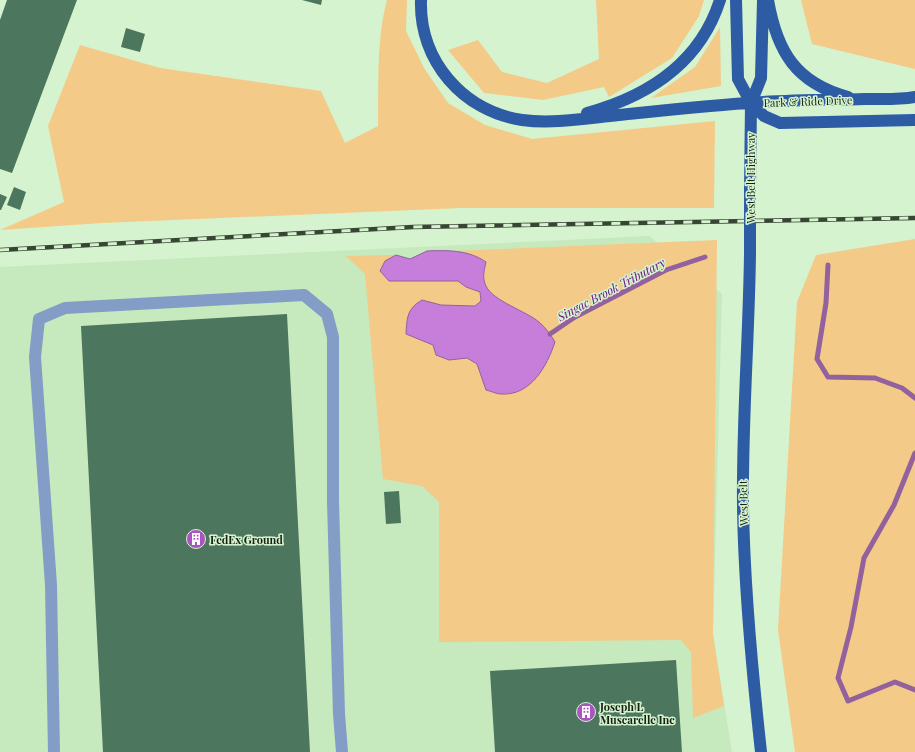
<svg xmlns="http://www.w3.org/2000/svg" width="915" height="752" font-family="'Playfair Display',serif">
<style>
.built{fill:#c6e9be}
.green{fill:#f3ca88}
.water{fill:#c77dda;stroke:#92619e}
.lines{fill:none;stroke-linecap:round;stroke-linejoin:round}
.stream{stroke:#92619e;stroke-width:5}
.building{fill:#4d765f}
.minor{stroke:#839dc7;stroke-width:12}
.major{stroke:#2d5ba4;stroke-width:12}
.rail-casing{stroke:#384534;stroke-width:4.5}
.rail{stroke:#d5f3ce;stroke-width:3;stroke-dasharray:9;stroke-linecap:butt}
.major-bridge{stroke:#2d5ba4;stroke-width:12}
.labels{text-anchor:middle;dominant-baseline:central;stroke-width:3;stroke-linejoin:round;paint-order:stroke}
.street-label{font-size:11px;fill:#162013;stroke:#d5f3ce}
.poi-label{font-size:11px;font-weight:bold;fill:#162013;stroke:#d5f3ce;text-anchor:start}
.water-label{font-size:12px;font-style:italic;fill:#711185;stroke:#d5f3ce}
</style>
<rect width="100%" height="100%" fill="#d5f3ce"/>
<!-- built -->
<path class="built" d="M649 236 722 294 713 634 732 752H0V267Z"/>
<!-- green -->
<path class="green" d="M387 0H407L406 31 424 68 448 103 485 125 532 139 715 121 714 208H461L102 223 0 230 64 202 48 126 80 45 160 68 321 91 345 143 378 126C379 84 376 41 387 0Z
M596 0H704L699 16 672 58 609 97 604 87 543 100 484 93 448 50 478 40 502 72 547 83 599 59Z
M801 0H915V69L812 44Z
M720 27 721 86 651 98 695 67Z
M915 239V752H795L778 630 797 302 816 255Z
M717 240 713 634 724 706 693 718 691 652 681 640 439 642V502L422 486 383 479 365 274 346 256 396 255 385 261 389 281H458L466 287 480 292 482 301 475 306 441 305 421 300 406 334 433 345 436 355 449 360 467 358 477 364 481 377 519 310 498 299 486 288 477 256 454 251Z"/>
<!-- water -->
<path class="water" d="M427 251C447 250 469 250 486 262 484 271 482 278 486 286 493 301 526 311 539 322 546 328 551 335 555 342 547 366 531 396 501 394 496 394 491 391 486 390L477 364 467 358 449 360 436 355 433 345 406 334C407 317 407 309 422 300L441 305 475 306 481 301 480 292 466 287 458 281H389L380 271 385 261 396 255 410 259Z"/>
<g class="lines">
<!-- stream -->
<path class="stream" d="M828 265 826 303 817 359 828 377 875 378 902 388 915 398
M550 334 575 317 666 270 705 257
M915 453 894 505 864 558 851 627 838 678 848 701 895 682 915 690"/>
</g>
<!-- building -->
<path class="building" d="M7 0H77L12 173 0 169V20Z
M302 0H322L321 5Z
M126 28 145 34 140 52 121 47Z
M14 187 26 192 20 210 7 205Z
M0 194 7 197 1 210H0Z
M287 314 310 752H103L81 326Z
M399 491 401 523 386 524 384 492Z
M676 660 682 752H495L490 671Z"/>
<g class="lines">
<!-- minor -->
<path class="minor" d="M54 752 51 585 35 357 39 319 65 308 304 295 327 314 333 337V501L339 714 342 752"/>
<!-- major -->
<path class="major" d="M421 0C419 61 463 111 522 120 551 124 582 119 610 116 656 111 702 106 749 103 787 100 825 100 864 99 880 99 899 100 915 97
M736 0 738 79 751 103 764 116 780 123 915 120
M768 0C777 52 796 83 848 97
M587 113C649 96 700 63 720 0
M750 190 751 103 761 78 763 0
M750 253C749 337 742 421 743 505 744 587 752 670 761 752"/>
<!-- rail casing -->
<g class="rail-casing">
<path id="rail" d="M0 250 413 227 915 218"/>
</g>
<!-- rail -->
<use href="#rail" class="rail"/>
<!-- major-bridge -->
<path class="major-bridge" d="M750 253V190"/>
</g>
<!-- icons -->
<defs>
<g id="building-disc" transform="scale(1)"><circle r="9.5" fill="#ab53c0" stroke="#d5f3ce"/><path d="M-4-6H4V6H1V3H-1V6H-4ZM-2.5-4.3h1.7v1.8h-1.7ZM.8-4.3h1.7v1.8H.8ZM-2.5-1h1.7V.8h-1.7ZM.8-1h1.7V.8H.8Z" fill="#fff"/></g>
</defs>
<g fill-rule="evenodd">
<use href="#building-disc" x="196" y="539"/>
<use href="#building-disc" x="586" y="712"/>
</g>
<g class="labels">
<!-- street labels -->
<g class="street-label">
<text transform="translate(808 101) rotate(-2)">Park &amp; Ride Drive</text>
<text transform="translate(750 178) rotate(-90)">West Belt Highway</text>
<text transform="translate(743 503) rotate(-91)">West Belt</text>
</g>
<!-- poi labels -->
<g class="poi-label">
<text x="210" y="539">FedEx Ground</text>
<text x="600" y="706">Joseph L<tspan x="600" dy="13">Muscarelle Inc</tspan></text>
</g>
<!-- water labels -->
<g class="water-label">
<text transform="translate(611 289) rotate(-28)">Singac Brook Tributary</text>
</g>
</g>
</svg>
